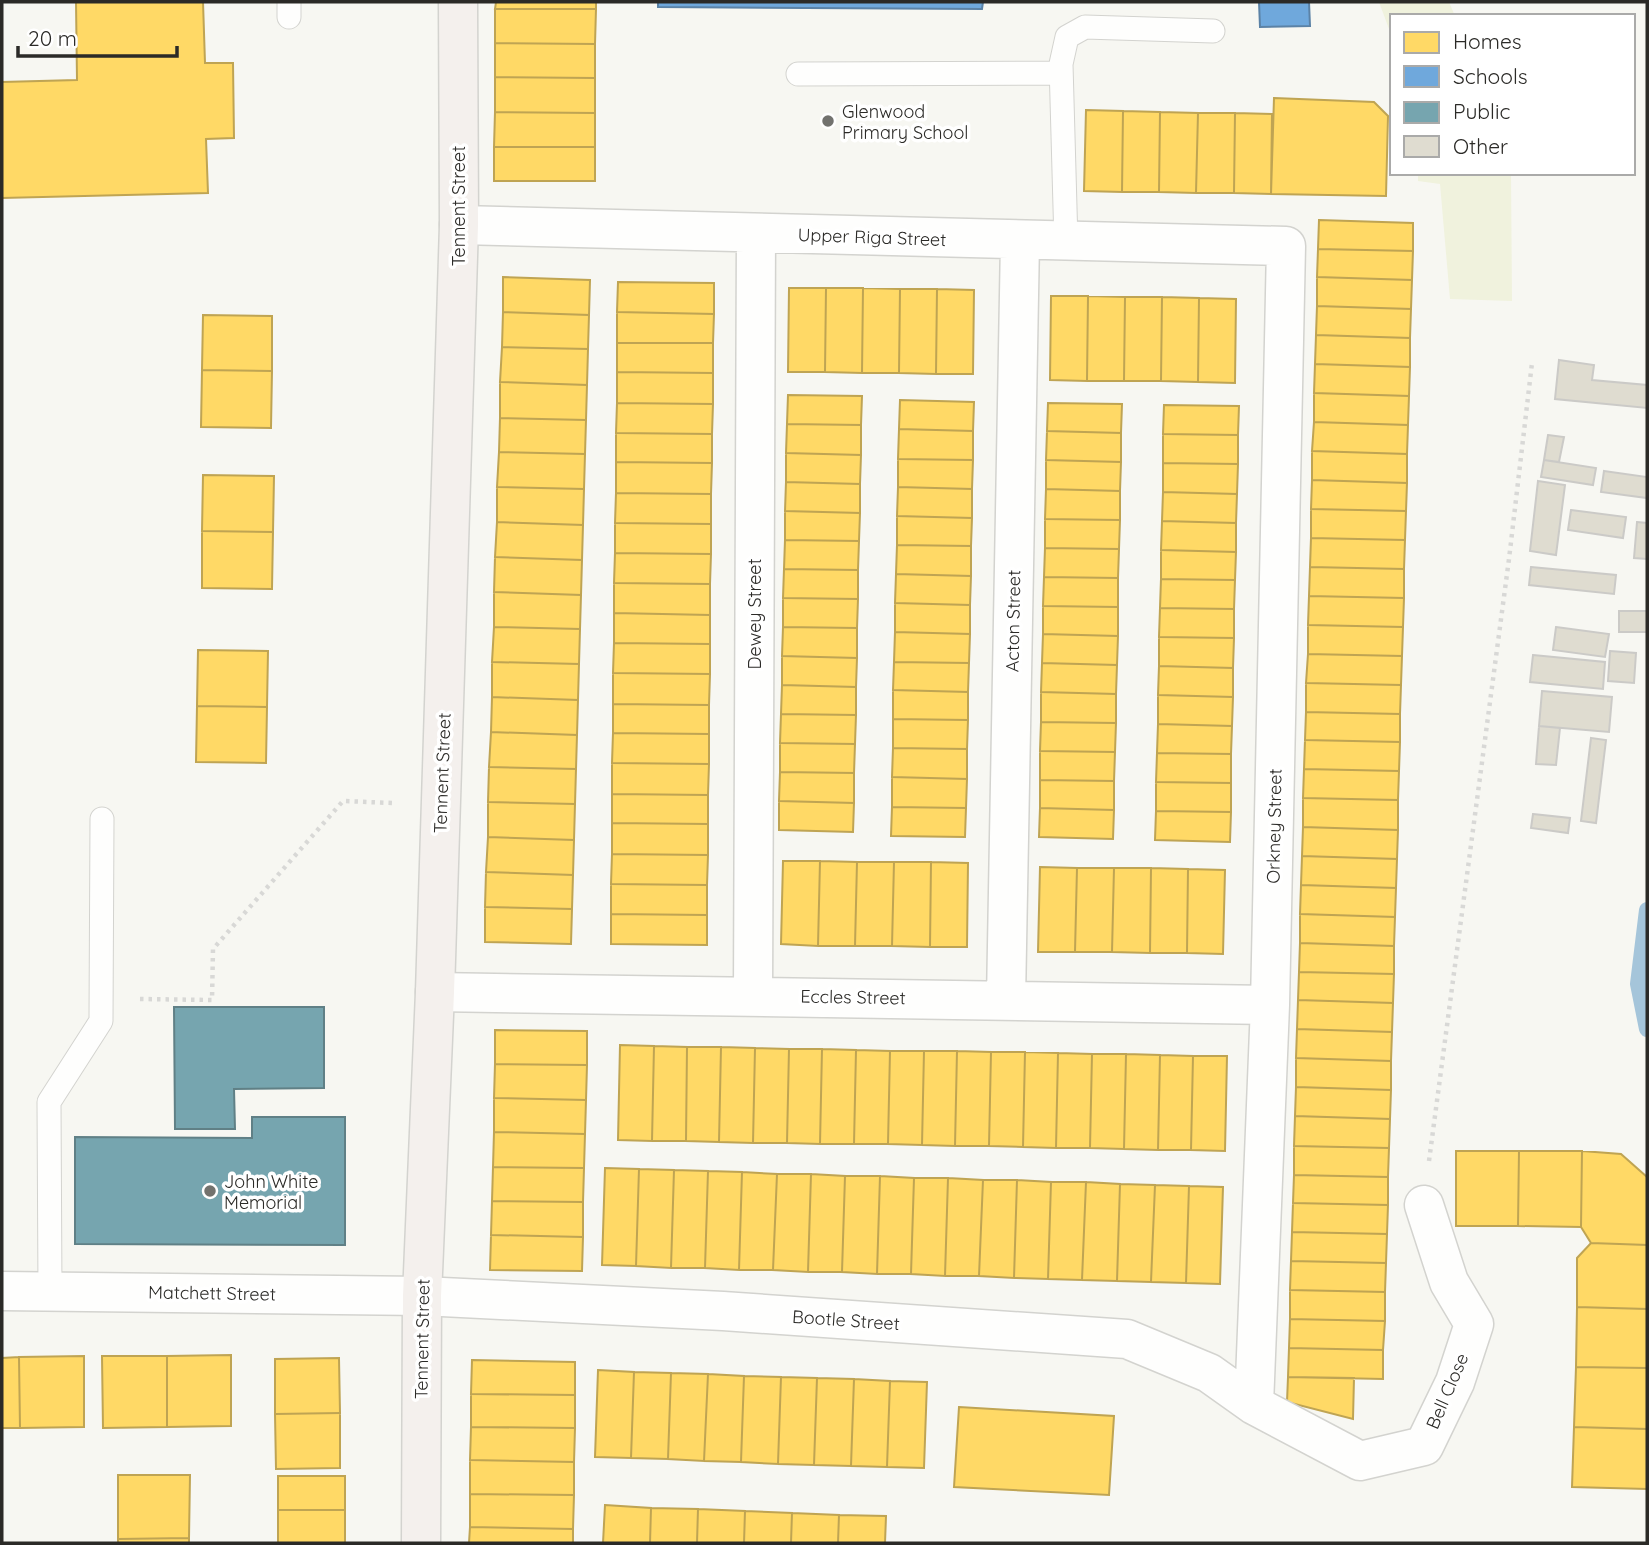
<svg xmlns="http://www.w3.org/2000/svg" width="1649" height="1545" font-family="Quicksand,sans-serif">
<style>
.green{fill:#f0f2dd}
.homes{fill:#ffd966;stroke:#bfa453;stroke-width:2}
.schools{fill:#6fa8dc;stroke:#5b82a6;stroke-width:2}
.public{fill:#76a5af;stroke:#608086;stroke-width:2}
.lines{fill:none;stroke-linecap:round;stroke-linejoin:round}
.stream{stroke:#a5c5da;stroke-width:16}
.building{fill:#dfdcd0;stroke:#cbcac7;stroke-width:2}
.lane-casing{stroke:#d3d3cf;stroke-width:25}
.street-casing{stroke:#d3d3cf;stroke-width:41}
.secondary-casing{stroke:#d3d3cf;stroke-width:41}
.path{stroke:#d8d8d6;stroke-width:4.5;stroke-dasharray:3.5 5;stroke-linecap:butt}
.lane{stroke:#fefefd;stroke-width:23}
.street{stroke:#fefefd;stroke-width:38}
.secondary{stroke:#f4f0ed;stroke-width:38}
.poi-dot{fill:#72726e;stroke:#fff;stroke-width:2.5}
.labels{text-anchor:middle;dominant-baseline:central;stroke-width:7;stroke-linejoin:round;paint-order:stroke}
.poi-label{font-size:18px;fill:#2b2a27;stroke:#fff;text-anchor:start}
.street-label{font-size:18px;fill:#2b2a27;stroke:#fff}
</style>
<rect width="100%" height="100%" fill="#f7f7f2"/>
<!-- green -->
<path class="green" d="M1379 2H1449L1455 16H1392V37Z
M1418 173H1511L1512 301 1450 299 1440 184 1418 181Z"/>
<!-- homes -->
<path class="homes" d="M76 2H203L205 63H233L234 138 206 139 208 193 2 198V82L77 80Z
M496 2H596V9H495Z
M495 9H596L595 44 495 43Z
M495 43 595 44V78L495 77Z
M495 77 595 78V113L495 112Z
M1274 98 1374 102 1388 116 1386 196 1271 194Z
M1086 110 1123 111 1122 192 1084 191Z
M1123 111 1160 112 1159 192H1122Z
M495 112 595 113V147H494Z
M1160 112 1198 113 1196 193 1159 192Z
M1198 113H1235L1234 193H1196Z
M1235 113 1272 114 1271 194 1234 193Z
M494 147H595V181H494Z
M1319 220 1413 223V251L1318 249Z
M1318 249 1413 251 1412 280 1317 277Z
M503 277 590 280 589 315 503 312Z
M1317 277 1412 280 1411 309 1317 306Z
M618 282 714 283V314L617 312Z
M789 288H826L825 372H788Z
M826 288H863L862 373 825 372Z
M863 288 900 289 899 373H862Z
M900 289H937L936 374 899 373Z
M937 289 974 290 973 374H936Z
M1051 296H1088L1087 381 1050 380Z
M1088 296 1125 297 1124 381H1087Z
M1125 297H1162L1161 381H1124Z
M1162 297 1199 298 1198 382 1161 381Z
M1199 298 1236 299 1235 383 1198 382Z
M1317 306 1411 309 1410 338 1316 335Z
M503 312 589 315 588 349 502 347Z
M617 312 714 314 713 343H617Z
M203 315 272 316V371L202 370Z
M1316 335 1410 338V367L1315 364Z
M617 343H713V373L617 372Z
M502 347 588 349 587 385 500 382Z
M1315 364 1410 367 1409 396 1314 393Z
M202 370 272 371 271 428 201 427Z
M617 372 713 373V404L617 403Z
M500 382 587 385 586 420 500 418Z
M1314 393 1409 396 1408 425 1314 422Z
M788 395 862 396 861 425 787 424Z
M900 400 974 402 973 431 899 429Z
M617 403 713 404 712 434 616 433Z
M1048 403 1122 404 1121 433 1047 431Z
M1164 405 1239 406 1238 435 1163 434Z
M500 418 586 420 585 454 499 452Z
M1314 422 1408 425 1407 454 1312 451Z
M787 424 861 425V455L786 453Z
M899 429 973 431V460L898 459Z
M1047 431 1121 433V462L1046 460Z
M616 433 712 434V463L616 462Z
M1163 434 1238 435V464L1163 463Z
M1312 451 1407 454V483L1312 480Z
M499 452 585 454 584 489 497 487Z
M786 453 861 455 860 484 786 482Z
M898 459 973 460 972 489 898 487Z
M1046 460 1121 462 1120 491 1046 489Z
M616 462 712 463 711 494 616 493Z
M1163 463 1238 464 1237 494 1163 492Z
M203 475 274 476 273 532 202 531Z
M1312 480 1407 483 1406 511 1311 509Z
M786 482 860 484V513L785 511Z
M497 487 584 489 583 525 497 522Z
M898 487 972 489V518L897 516Z
M1046 489 1120 491V520L1045 519Z
M1163 492 1237 494 1236 523 1162 521Z
M616 493 711 494V524L615 523Z
M1311 509 1406 511 1405 540 1311 538Z
M785 511 860 513 859 541 785 540Z
M897 516 972 518 971 546 897 545Z
M1045 519 1120 520 1119 549 1045 548Z
M1162 521 1236 523V552L1161 550Z
M497 522 583 525 582 560 495 557Z
M615 523 711 524V554L615 553Z
M202 531 273 532 272 589 202 588Z
M1311 538 1405 540 1404 569 1310 567Z
M785 540 859 541 858 570 784 569Z
M897 545 971 546V576L896 574Z
M1045 548 1119 549 1118 578 1044 577Z
M1161 550 1236 552 1235 580 1161 579Z
M615 553 711 554 710 584 614 583Z
M495 557 582 560 581 595 494 592Z
M1310 567 1404 569V598L1309 596Z
M784 569 858 570V599L783 598Z
M896 574 971 576 970 605 895 603Z
M1044 577 1118 578V607L1043 606Z
M1161 579 1235 580 1234 609 1160 608Z
M614 583 710 584V615L614 613Z
M494 592 581 595 580 629 494 627Z
M1309 596 1404 598 1403 627 1308 625Z
M783 598 858 599 857 628 783 627Z
M895 603 970 605V634L895 632Z
M1043 606 1118 607V636L1043 634Z
M1160 608 1234 609V638L1159 637Z
M614 613 710 615V644L614 643Z
M1308 625 1403 627 1402 656 1308 654Z
M494 627 580 629 579 664 492 662Z
M783 627 857 628V658L782 656Z
M895 632 970 634 969 663 894 662Z
M1043 634 1118 636 1117 665 1042 663Z
M1159 637 1234 638 1233 668 1159 666Z
M614 643 710 644V674L613 673Z
M198 650 268 651 267 707 197 706Z
M1308 654 1402 656 1401 685 1306 683Z
M782 656 857 658 856 687 782 685Z
M492 662 579 664 578 700 492 697Z
M894 662 969 663 968 692 893 690Z
M1042 663 1117 665 1116 694 1041 692Z
M1159 666 1233 668V697L1158 695Z
M613 673 710 674 709 705 613 704Z
M1306 683 1401 685 1400 714 1306 712Z
M782 685 856 687V715L781 714Z
M893 690 968 692V720L893 719Z
M1041 692 1116 694V723L1041 722Z
M1158 695 1233 697 1232 726 1158 724Z
M492 697 578 700 577 735 491 732Z
M613 704 709 705V734L613 733Z
M197 706 267 707 266 763 196 762Z
M1306 712 1400 714V742L1305 740Z
M781 714 856 715 855 744 780 743Z
M893 719 968 720 967 749 893 748Z
M1041 722 1116 723 1115 752 1040 751Z
M1158 724 1232 726 1231 754 1157 753Z
M491 732 577 735 576 769 489 767Z
M613 733 709 734V764L612 763Z
M1305 740 1400 742 1399 771 1304 769Z
M780 743 855 744 854 773 780 772Z
M893 748 967 749V779L892 777Z
M1040 751 1115 752 1114 781 1040 780Z
M1157 753 1231 754V783L1156 782Z
M612 763 709 764 708 795 612 794Z
M489 767 576 769 575 804 488 802Z
M1304 769 1399 771 1398 800 1303 798Z
M780 772 854 773V803L779 801Z
M892 777 967 779 966 808 892 807Z
M1040 780 1114 781V810L1040 808Z
M1156 782 1231 783V812L1156 811Z
M612 794 708 795V824L612 823Z
M1303 798 1398 800V830L1303 827Z
M779 801 854 803 853 832 779 830Z
M488 802 575 804 574 840 488 837Z
M892 807 966 808 965 837 891 836Z
M1040 808 1114 810 1113 839 1039 837Z
M1156 811 1231 812 1230 842 1155 840Z
M612 823 708 824V855L612 854Z
M1303 827 1398 830 1397 859 1302 856Z
M488 837 574 840 573 875 486 872Z
M612 854 708 855 707 885 611 884Z
M1302 856 1397 859 1396 888 1301 885Z
M783 861H820L818 946 781 944Z
M820 861 857 862 855 946H818Z
M857 862H894L892 946H855Z
M894 862H931L930 947 892 946Z
M931 862 968 863 967 947H930Z
M1040 867 1077 868 1075 952H1038Z
M1077 868H1114L1112 952H1075Z
M1114 868H1151L1150 953 1112 952Z
M1151 868 1188 869 1187 953H1150Z
M1188 869 1225 870 1223 954 1187 953Z
M486 872 573 875 572 909 485 907Z
M611 884 707 885V915L611 914Z
M1301 885 1396 888 1395 917 1300 914Z
M485 907 572 909 571 944 485 942Z
M611 914 707 915V945L611 944Z
M1300 914 1395 917 1394 946 1300 943Z
M1300 943 1394 946V974L1299 972Z
M1299 972 1394 974 1393 1003 1298 1000Z
M1298 1000 1393 1003 1392 1032 1297 1029Z
M1297 1029 1392 1032 1391 1061 1296 1058Z
M495 1030 587 1031V1065L495 1064Z
M620 1045 654 1046 652 1141 618 1140Z
M654 1046 687 1047 686 1141H652Z
M687 1047H721L719 1142 686 1141Z
M721 1047 755 1048 753 1143 719 1142Z
M755 1048 789 1049 787 1143H753Z
M789 1049H822L820 1144 787 1143Z
M822 1049 856 1050 854 1144H820Z
M856 1050 890 1051 888 1144H854Z
M890 1051H924L922 1145 888 1144Z
M924 1051H957L955 1146 922 1145Z
M957 1051 991 1052 989 1146H955Z
M991 1052H1025L1023 1147 989 1146Z
M1025 1052 1058 1053 1056 1148 1023 1147Z
M1058 1053 1092 1054 1090 1148H1056Z
M1092 1054H1126L1124 1149 1090 1148Z
M1126 1054 1160 1055 1158 1150 1124 1149Z
M1160 1055 1193 1056 1191 1150H1158Z
M1193 1056H1227L1225 1151 1191 1150Z
M1296 1058 1391 1061V1090L1296 1087Z
M495 1064 587 1065 586 1100 494 1098Z
M1296 1087 1391 1090 1390 1119 1295 1116Z
M494 1098 586 1100 585 1134 494 1132Z
M1295 1116 1390 1119 1389 1148 1294 1146Z
M494 1132 585 1134 584 1168 493 1167Z
M1294 1146 1389 1148 1388 1177 1294 1175Z
M1456 1151H1519L1518 1226H1456Z
M1519 1151H1582L1581 1227 1518 1226Z
M1582 1151 1621 1154 1647 1177V1245L1591 1243 1581 1227Z
M493 1167 584 1168 583 1202 492 1201Z
M605 1168 639 1169 636 1266 602 1265Z
M639 1169 674 1170 671 1268 636 1266Z
M674 1170 708 1171 705 1268H671Z
M708 1171 742 1172 739 1270 705 1268Z
M742 1172 777 1174 773 1270H739Z
M777 1174H811L808 1272 773 1270Z
M811 1174 845 1176 842 1272H808Z
M1294 1175 1388 1177V1205L1293 1203Z
M845 1176H880L877 1274 842 1272Z
M880 1176 914 1178 911 1274H877Z
M914 1178H948L945 1276 911 1274Z
M948 1178 983 1180 979 1276H945Z
M983 1180H1017L1014 1278 979 1276Z
M1017 1180 1051 1182 1048 1279 1014 1278Z
M1051 1182H1086L1082 1280 1048 1279Z
M1086 1182 1120 1184 1117 1281 1082 1280Z
M1120 1184 1155 1185 1151 1282 1117 1281Z
M1155 1185 1189 1186 1186 1283 1151 1282Z
M1189 1186 1223 1187 1220 1284 1186 1283Z
M492 1201 583 1202V1237L491 1235Z
M1293 1203 1388 1205 1387 1234 1292 1232Z
M1292 1232 1387 1234 1386 1263 1291 1261Z
M491 1235 583 1237 582 1271 490 1270Z
M1591 1243 1647 1245V1309L1577 1307V1258Z
M1291 1261 1386 1263 1385 1292 1290 1290Z
M1290 1290 1385 1292V1321L1290 1319Z
M1577 1307 1647 1309V1368L1576 1367Z
M1290 1319 1385 1321 1383 1350 1289 1348Z
M1289 1348 1383 1350V1379L1288 1377Z
M231 1355V1426L167 1427V1356Z
M84 1356V1427L20 1428 19 1357Z
M102 1356H167V1427L103 1428Z
M19 1357 20 1428H2V1358Z
M339 1358 340 1413 275 1414V1359Z
M472 1360 575 1362V1395L471 1394Z
M1576 1367 1647 1368V1429L1574 1427Z
M598 1370 634 1372 631 1458 595 1457Z
M634 1372 671 1373 668 1459 631 1458Z
M671 1373 708 1374 704 1461 668 1459Z
M708 1374 744 1376 741 1462 704 1461Z
M744 1376 781 1377 778 1464 741 1462Z
M781 1377 817 1378 814 1465 778 1464Z
M1288 1377 1354 1378 1353 1419 1287 1402Z
M817 1378 854 1379 851 1466 814 1465Z
M854 1379 890 1381 887 1467 851 1466Z
M890 1381 927 1382 924 1468 887 1467Z
M471 1394 575 1395V1428L471 1427Z
M959 1407 1114 1416 1109 1495 954 1487Z
M340 1413V1468L276 1469 275 1414Z
M471 1427 575 1428 574 1462 470 1460Z
M1574 1427 1647 1429V1489L1572 1487Z
M470 1460 574 1462V1495L470 1494Z
M118 1475H190L189 1538 118 1539Z
M278 1476H345V1510H278Z
M470 1494 574 1495 573 1529 470 1527Z
M605 1505 651 1508 650 1543H603Z
M651 1508 698 1509 697 1543H650Z
M698 1509 745 1511 744 1543H697Z
M278 1510H345V1543H278Z
M745 1511 792 1513 791 1543H744Z
M792 1513 839 1515 838 1543H791Z
M839 1515 886 1516 885 1543H838Z
M470 1527 573 1529V1543H469Z
M189 1538V1543H118V1539Z"/>
<!-- schools -->
<path class="schools" d="M658 2H983L982 9 658 7Z
M1259 2H1309L1310 26 1260 27Z"/>
<!-- public -->
<path class="public" d="M174 1007H324V1088L234 1089 235 1129H175Z
M252 1117H345V1245L75 1244V1137L252 1138Z"/>
<g class="lines">
<!-- stream -->
<path class="stream" d="M1647 910 1638 984 1647 1029"/>
</g>
<!-- building -->
<path class="building" d="M1559 360 1594 365 1592 380 1647 385V408L1555 399Z
M1548 435 1564 437 1559 462 1544 460Z
M1544 460 1596 468 1593 485 1541 477Z
M1604 471 1647 477V498L1601 492Z
M1538 481 1565 485 1556 555 1530 551Z
M1571 510 1626 517 1623 538 1568 530Z
M1637 522 1647 523V559L1634 558Z
M1531 567 1616 575 1614 594 1529 585Z
M1619 611H1647V632H1619Z
M1556 627 1609 634 1605 657 1553 650Z
M1610 651 1636 653 1634 683 1608 681Z
M1533 655 1605 662 1603 689 1530 682Z
M1542 691 1612 697 1609 732 1539 726Z
M1539 726 1560 728 1556 765 1536 764Z
M1591 738 1606 740 1596 823 1581 821Z
M1533 814 1570 818 1568 833 1531 828Z"/>
<g class="lines">
<!-- lane casing -->
<g class="lane-casing">
<path id="lane" d="M289 17V2
M798 74 1061 73
M1066 243 1061 64 1067 37 1085 27 1213 31
M50 1291 49 1102 101 1021 102 819"/>
</g>
<!-- street casing -->
<g class="street-casing">
<path id="street" d="M459 225 1286 246 1270 1005 1254 1405
M435 992 1270 1005
M753 995 756 233
M1006 1000 1020 241
M2 1291 422 1296 723 1311 1127 1339 1209 1373 1254 1405 1360 1461 1424 1446 1455 1382 1474 1324 1449 1282 1424 1205"/>
</g>
<!-- secondary casing -->
<g class="secondary-casing">
<path id="secondary" d="M421 1543 422 1296 435 992 459 225 458 2"/>
</g>
<!-- path -->
<path class="path" d="M140 999 212 1000 213 949 343 801 392 803
M1429 1161 1509 559 1532 363"/>
<!-- lane -->
<use href="#lane" class="lane"/>
<!-- street -->
<use href="#street" class="street"/>
<!-- secondary -->
<use href="#secondary" class="secondary"/>
</g>
<!-- markers -->
<g class="poi-dot">
<circle cx="828" cy="121" r="7"/>
<circle cx="210" cy="1191" r="7"/>
</g>
<g class="labels">
<!-- poi labels -->
<g class="poi-label">
<text x="842" y="111">Glenwood<tspan x="842" dy="21">Primary School</tspan></text>
<text x="224" y="1181">John White<tspan x="224" dy="21">Memorial</tspan></text>
</g>
<!-- street labels -->
<g class="street-label">
<text transform="translate(458 206) rotate(-90)">Tennent Street</text>
<text transform="translate(872 237) rotate(2)">Upper Riga Street</text>
<text transform="translate(754 614) rotate(-90)">Dewey Street</text>
<text transform="translate(1013 621) rotate(-89)">Acton Street</text>
<text transform="translate(442 773) rotate(-88)">Tennent Street</text>
<text transform="translate(1274 826) rotate(-89)">Orkney Street</text>
<text transform="translate(853 997) rotate(1)">Eccles Street</text>
<text transform="translate(212 1293) rotate(1)">Matchett Street</text>
<text transform="translate(846 1320) rotate(4)">Bootle Street</text>
<text transform="translate(422 1339) rotate(-89)">Tennent Street</text>
<text transform="translate(1447 1391) rotate(-67)">Bell Close</text>
</g>
</g>
<!-- border -->
<rect width="1649" height="1545" fill="none" stroke="#2b2a27" stroke-width="7"/>
<!-- legend -->
<rect x="1390" y="14" width="245" height="161" fill="#ffffff" stroke="#aaaaa9" stroke-width="2"/>
<rect x="1404" y="32" width="35" height="21" fill="#ffd966" stroke="#aaaaa9" stroke-width="2"/>
<text x="1453" y="49" font-size="21" fill="#2b2a27">Homes</text>
<rect x="1404" y="66" width="35" height="21" fill="#6fa8dc" stroke="#aaaaa9" stroke-width="2"/>
<text x="1453" y="84" font-size="21" fill="#2b2a27">Schools</text>
<rect x="1404" y="102" width="35" height="21" fill="#76a5af" stroke="#aaaaa9" stroke-width="2"/>
<text x="1453" y="119" font-size="21" fill="#2b2a27">Public</text>
<rect x="1404" y="136" width="35" height="21" fill="#dfdcd0" stroke="#aaaaa9" stroke-width="2"/>
<text x="1453" y="154" font-size="21" fill="#2b2a27">Other</text>
<!-- scale -->
<path d="M18 46v10h159v-10" fill="none" stroke="#2b2a27" stroke-width="3.5"/>
<text x="28" y="46" font-size="21" fill="#2b2a27" stroke="#ffffff" stroke-width="5" paint-order="stroke">20 m</text>
</svg>
